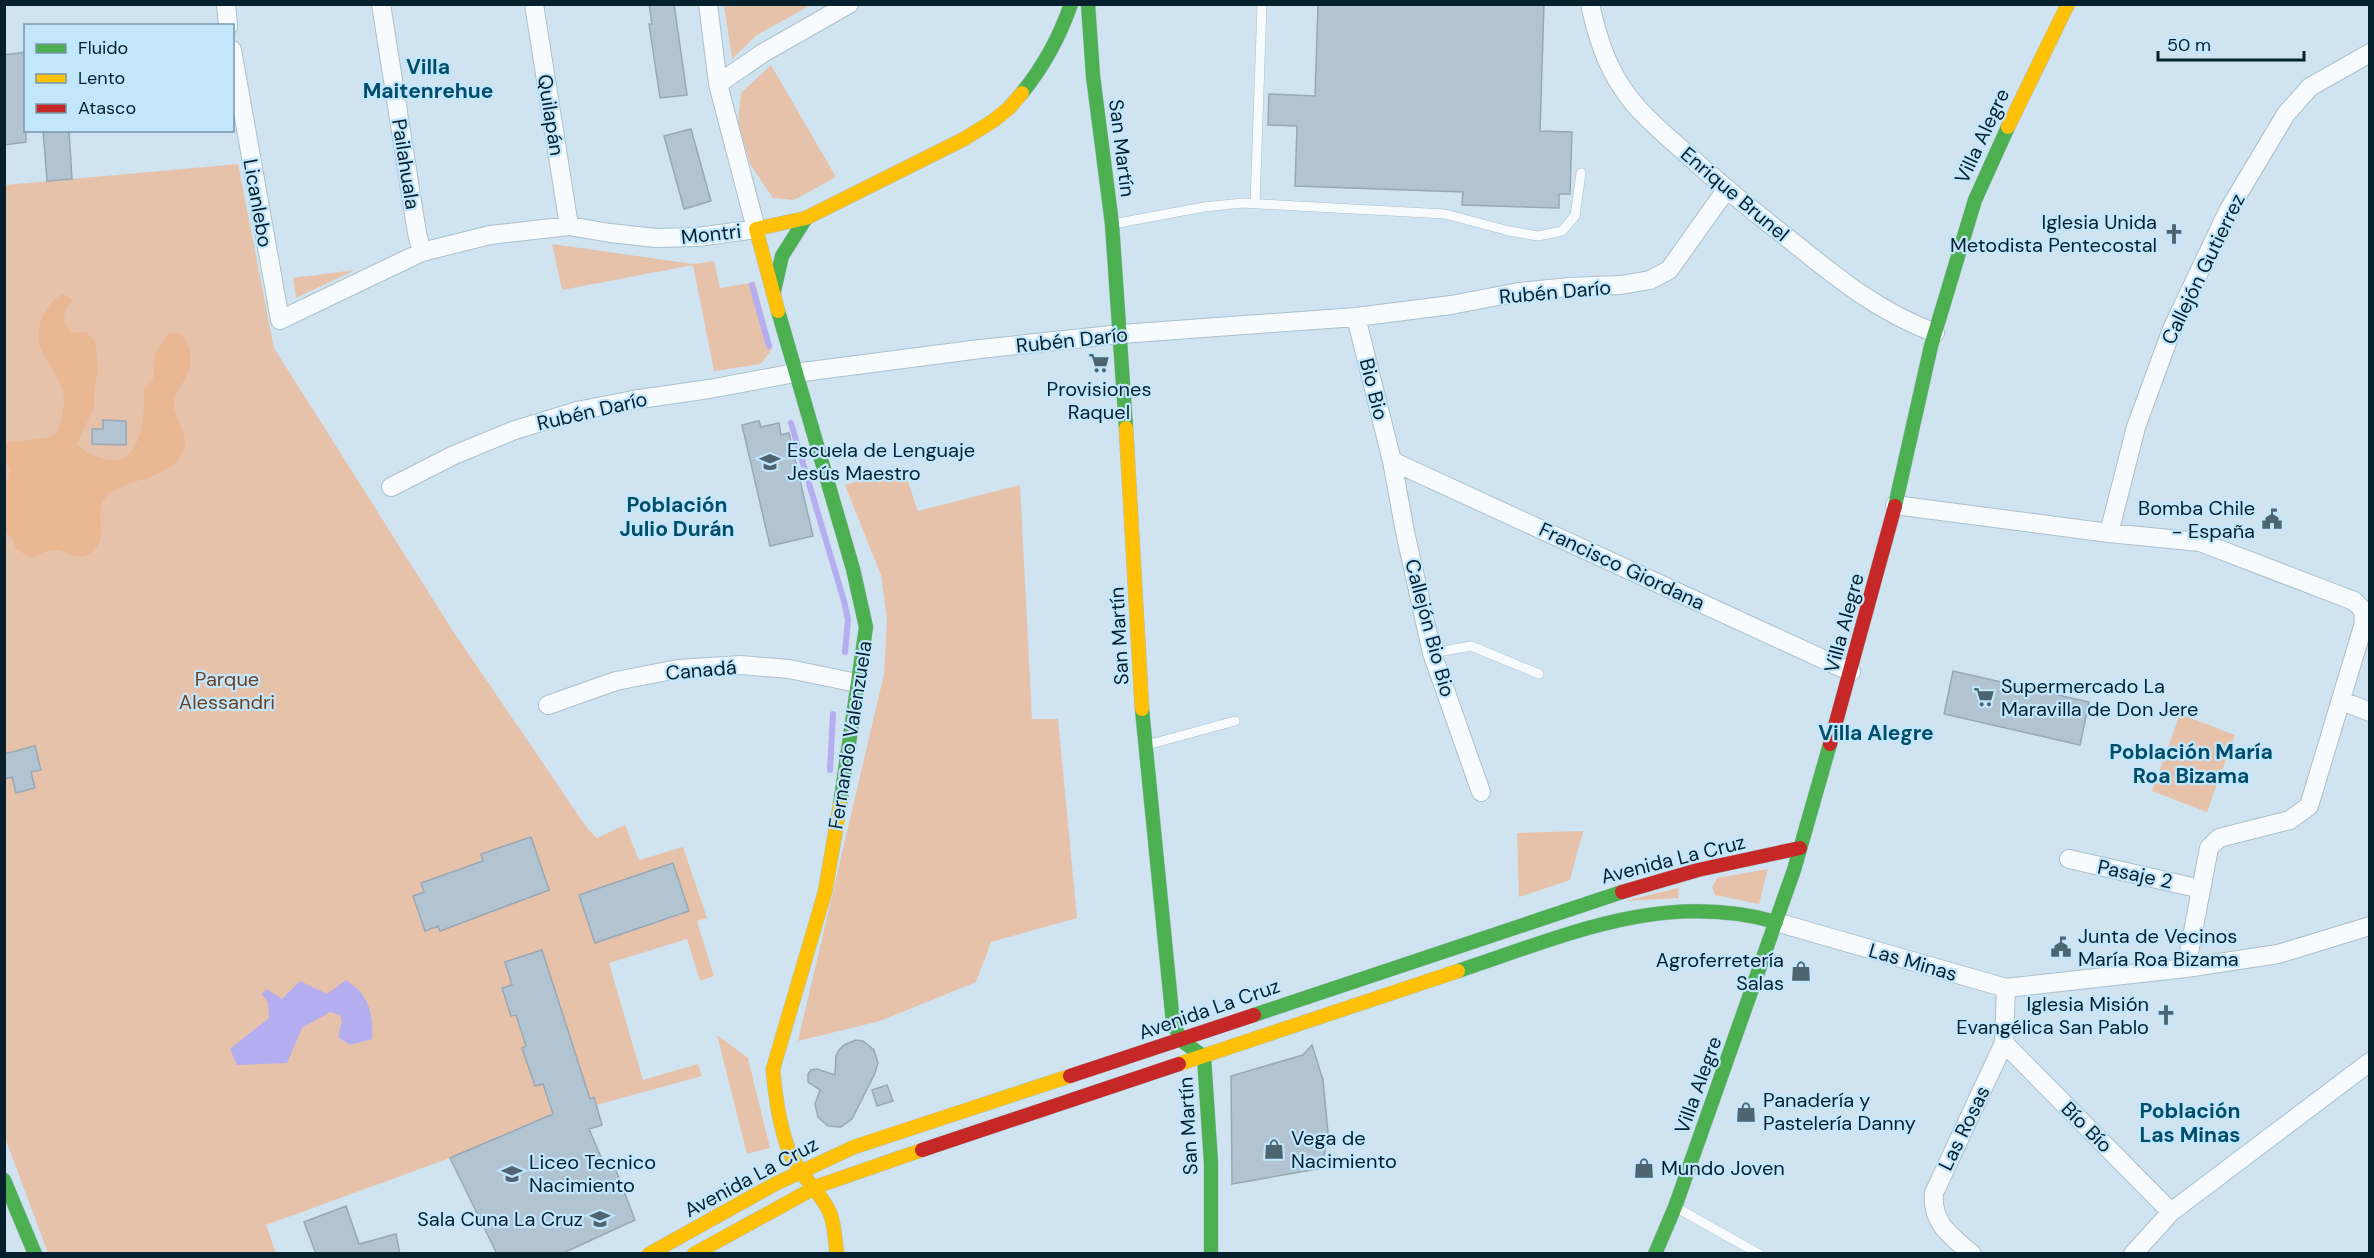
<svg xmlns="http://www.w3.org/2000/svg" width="2374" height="1258" font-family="'DM Sans',sans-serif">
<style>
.green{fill:#e7c2aa}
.forest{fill:#e9b791}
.water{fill:#b4adef}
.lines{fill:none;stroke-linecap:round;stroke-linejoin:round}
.stream{stroke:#b4adef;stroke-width:6}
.building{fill:#b2c4d2;stroke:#97a8b5;stroke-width:1.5}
.lane-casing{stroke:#aac0cc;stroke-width:10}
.street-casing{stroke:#aac0cc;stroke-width:20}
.fast-casing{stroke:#aac0cc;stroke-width:15}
.slow-casing{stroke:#aac0cc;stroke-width:15}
.jam-casing{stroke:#aac0cc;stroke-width:15}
.lane{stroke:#f8fbfd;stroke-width:9}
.street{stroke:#f8fbfd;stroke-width:18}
.fast{stroke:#4caf50;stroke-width:14}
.slow{stroke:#ffc107;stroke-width:14}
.jam{stroke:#c62828;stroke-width:14}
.labels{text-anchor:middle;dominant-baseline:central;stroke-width:4.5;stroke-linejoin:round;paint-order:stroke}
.street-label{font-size:20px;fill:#06202d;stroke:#c2e7fd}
.poi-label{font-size:20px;fill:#06202d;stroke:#c2e7fd;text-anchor:start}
.park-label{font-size:20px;fill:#6e4124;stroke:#c2e7fd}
.neighbourhood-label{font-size:21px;font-weight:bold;fill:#014d6a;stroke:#c2e7fd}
</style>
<rect width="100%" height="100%" fill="#cfe4f0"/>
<!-- green -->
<path class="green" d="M724 5V4L811 5 757 35 732 59Z
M771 65 836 177 794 200 773 198 750 164 738 122 741 93Z
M238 164 274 348 453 631 587 828 597 838 625 825 639 860 683 847 707 918 697 921 714 976 700 981 687 939 609 963 643 1080 698 1064 702 1076 596 1105 594 1097 450 1158 266 1225 276 1253H48L5 1138V185Z
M552 244 693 264 714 261 720 288 755 282 772 349 761 364 714 371 693 265 562 290Z
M355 270 296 298 293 278Z
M903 467 918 511 1020 485 1032 719H1058L1077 918 991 942 976 982 880 1021 798 1041 884 674 887 618 881 575 845 485Z
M2180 714 2235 735 2207 812 2152 791Z
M1583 831 1570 880 1519 897 1517 833Z
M1768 869 1759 904 1715 895 1712 887 1717 878Z
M1678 888 1679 898 1625 901Z
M717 1035 748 1058 770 1148 747 1154Z"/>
<!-- forest -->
<path class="forest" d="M62 294 73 300 65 310 64 323 73 333 86 332 95 341 98 367 94 395V407L77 444C86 454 92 455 105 459 143 469 145 412 144 389L153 380 155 354 169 333 182 334C190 347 194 362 186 377 183 383 177 390 175 397 169 415 190 432 184 449 170 486 114 475 102 504 96 520 108 541 92 552 79 563 67 550 53 550 46 550 37 556 31 558L16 549 12 537 5 533V482L8 480 10 468 5 463V443L46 438 57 433C61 420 66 405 63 392 59 374 44 360 40 346 34 327 46 304 62 294Z"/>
<!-- water -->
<path class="water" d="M346 980C370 996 373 1012 372 1039L350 1045 338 1037 342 1021 340 1015 330 1012 302 1028 287 1063 237 1065 230 1049 269 1018 268 1003 262 994 267 989 282 999 300 981 327 994Z"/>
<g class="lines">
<!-- stream -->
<path class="stream" d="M752 285 769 346
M791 423 844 601 848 620 845 652
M830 770 833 714"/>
</g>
<!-- building -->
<path class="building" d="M649 4H674L687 95 660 98 649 24H652Z
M1318 4H1544L1540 131 1572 132 1570 194H1559V208L1462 205 1463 192 1295 186 1297 126 1268 125 1269 94 1315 96Z
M26 52V142L4 145V55Z
M691 129 711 201 684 209 664 136Z
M43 130H69L72 179 47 181Z
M103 420 126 421V445L92 444V429H103Z
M759 421 761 427 779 423 781 435 789 433 813 536 770 546 742 425Z
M1953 671 2089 702 2080 745 1944 714Z
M35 746 41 770 31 772 35 788 16 793 12 777 4 779V754Z
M531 837 549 890 440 931 438 926 425 931 413 896 424 892 421 883 483 861 481 854Z
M673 863 689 911 595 943 579 895Z
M542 950 590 1099 594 1097 602 1125 589 1129 604 1164 612 1160 635 1220 561 1254H497L450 1158 553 1114 543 1084 535 1086 522 1048 526 1046 516 1015 511 1016 502 988 512 985 505 962Z
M856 1040 863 1041 874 1050 878 1063 875 1073 852 1119 841 1127 828 1126 818 1117 815 1104 820 1090 808 1082V1074L811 1070 817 1069 835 1075 836 1056 839 1050 844 1045Z
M1312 1045 1323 1080 1328 1133 1322 1168 1232 1184 1231 1076 1303 1055Z
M887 1085 893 1101 877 1106 872 1090Z
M346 1206 359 1244 396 1234 400 1254H316L304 1222Z"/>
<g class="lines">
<!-- lane casing -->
<g class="lane-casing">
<path id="lane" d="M1255 204 1262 4
M1113 224 1204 207 1242 203 1445 214 1509 231 1538 236 1562 231 1575 216 1581 173
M1432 653 1471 646 1539 674
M1147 745 1235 721
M1677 1208 1759 1254"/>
</g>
<!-- street casing -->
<g class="street-casing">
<path id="street" d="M226 4 228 26
M381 4 417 233 422 252
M534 4 569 226
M1590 4C1597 35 1605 63 1623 89 1640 115 1666 135 1689 156 1723 187 1758 215 1794 243 1841 281 1878 311 1935 333
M232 50 280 320 422 252 490 235 569 226 610 233 656 238 698 237 756 229 718 84 708 4
M718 84 763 53 849 4
M1356 317 1392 461 1405 532 1432 653 1481 792
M1392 461 1851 672
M391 487 454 455 515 430 577 411 633 400 709 389 795 373 980 349 1121 334 1356 317 1451 305 1519 292 1569 287 1621 285 1650 280 1669 270 1726 190
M1895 505 2109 533 2200 542 2354 601 2363 610 2364 623 2309 806 2290 820 2219 838 2209 848 2186 968
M2109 533 2136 427 2172 329 2228 211 2286 114 2310 87 2370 53
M2342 701 2370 712
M548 705 616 681 678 669 741 665 789 669 857 683
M2069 859 2201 889
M1776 922 2006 988 2186 968 2278 954 2370 926
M2004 1043 2171 1212
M1972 1254C1951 1236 1931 1223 1934 1193L2004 1043 2006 988
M2133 1254 2171 1212 2370 1062"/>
</g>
<!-- fast casing -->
<g class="fast-casing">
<path id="fast" d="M1088 4 1093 76 1112 224 1126 428
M1022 93C1043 67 1060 36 1071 4
M774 291 782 256 806 218
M778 311 853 569 866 627 840 805
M1895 506 1931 346 1975 200 2008 127
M1142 709 1173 1023 1181 1040 1204 1057 1211 1163V1254
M1458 971C1564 936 1663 890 1776 922
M1254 1015 1622 892
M4 1180 35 1254
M1655 1254 1675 1207 1794 870 1830 744"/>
</g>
<!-- slow casing -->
<g class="slow-casing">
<path id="slow" d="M2008 127 2068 4
M778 311 756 229 806 218 964 139 993 121 1009 108 1022 93
M1126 428 1142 709
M1179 1064 1458 971
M649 1254 775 1184 854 1147 1070 1076
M694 1254 818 1186 922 1150
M837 1254C835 1240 835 1226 830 1213 820 1190 798 1175 789 1151 780 1127 775 1094 773 1069L825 892 840 805"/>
</g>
<!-- jam casing -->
<g class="jam-casing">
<path id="jam" d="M1830 744 1895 506
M1622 892 1698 870 1800 848
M1070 1076 1254 1015
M922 1150 1179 1064"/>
</g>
<!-- lane -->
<use href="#lane" class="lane"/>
<!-- street -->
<use href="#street" class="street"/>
<!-- fast -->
<use href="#fast" class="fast"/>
<!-- slow -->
<use href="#slow" class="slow"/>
<!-- jam -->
<use href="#jam" class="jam"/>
</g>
<!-- icons -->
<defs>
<g id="church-bare" transform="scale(1.62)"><path d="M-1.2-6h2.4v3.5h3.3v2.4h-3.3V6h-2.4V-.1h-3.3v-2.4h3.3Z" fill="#4c6571" stroke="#c2e7fd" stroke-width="2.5" paint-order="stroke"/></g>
<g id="supermarket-bare" transform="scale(1.62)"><path d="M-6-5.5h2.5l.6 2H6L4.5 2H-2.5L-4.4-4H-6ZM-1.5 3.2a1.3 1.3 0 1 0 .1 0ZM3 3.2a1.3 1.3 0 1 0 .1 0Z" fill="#4c6571" stroke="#c2e7fd" stroke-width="2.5" paint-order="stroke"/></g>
<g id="school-bare" transform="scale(1.62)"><path d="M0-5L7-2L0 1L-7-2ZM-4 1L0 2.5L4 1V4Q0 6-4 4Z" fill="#4c6571" stroke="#c2e7fd" stroke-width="2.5" paint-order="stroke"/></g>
<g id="civic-bare" transform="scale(1.62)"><path d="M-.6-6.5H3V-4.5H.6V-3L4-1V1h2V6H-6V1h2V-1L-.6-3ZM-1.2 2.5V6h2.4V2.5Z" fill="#4c6571" stroke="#c2e7fd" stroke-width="2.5" paint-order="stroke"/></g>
<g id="shop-bare" transform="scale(1.62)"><path d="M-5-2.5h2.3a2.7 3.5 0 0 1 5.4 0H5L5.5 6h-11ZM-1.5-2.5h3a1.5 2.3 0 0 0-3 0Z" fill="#4c6571" stroke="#c2e7fd" stroke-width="2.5" paint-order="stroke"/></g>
</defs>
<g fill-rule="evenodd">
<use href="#church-bare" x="2174" y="234"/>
<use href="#supermarket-bare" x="1099" y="363"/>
<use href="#school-bare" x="770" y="462"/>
<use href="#civic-bare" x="2272" y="519"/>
<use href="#supermarket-bare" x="1984" y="697"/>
<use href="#civic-bare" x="2061" y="947"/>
<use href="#shop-bare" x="1801" y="971"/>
<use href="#church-bare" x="2166" y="1015"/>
<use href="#shop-bare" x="1746" y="1112"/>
<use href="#shop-bare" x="1274" y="1149"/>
<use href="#shop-bare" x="1644" y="1168"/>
<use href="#school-bare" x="512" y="1174"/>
<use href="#school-bare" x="600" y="1219"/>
</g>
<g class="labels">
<!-- street labels -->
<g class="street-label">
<text transform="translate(551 115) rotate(81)">Quilapán</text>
<text transform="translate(1982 136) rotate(-65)">Villa Alegre</text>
<text transform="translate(1122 148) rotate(83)">San Martín</text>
<text transform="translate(406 164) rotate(81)">Pailahuala</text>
<text transform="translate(1735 194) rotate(40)">Enrique Brunel</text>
<text transform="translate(258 203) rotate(80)">Licanlebo</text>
<text transform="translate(711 234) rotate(-6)">Montri</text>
<text transform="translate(2203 269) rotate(-64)">Callejón Gutierrez</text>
<text transform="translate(1555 292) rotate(-5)">Rubén Darío</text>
<text transform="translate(1072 340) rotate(-6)">Rubén Darío</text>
<text transform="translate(1374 389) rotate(76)">Bio Bio</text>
<text transform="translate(592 411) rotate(-13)">Rubén Darío</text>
<text transform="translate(1622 566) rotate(25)">Francisco Giordana</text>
<text transform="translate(1844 623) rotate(-75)">Villa Alegre</text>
<text transform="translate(1430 628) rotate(75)">Callejón Bio Bio</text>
<text transform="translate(1119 636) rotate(-93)">San Martín</text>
<text transform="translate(701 670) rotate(-5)">Canadá</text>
<text transform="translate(850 735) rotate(-81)">Fernando Valenzuela</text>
<text transform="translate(1673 859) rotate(-14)">Avenida La Cruz</text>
<text transform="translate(2135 874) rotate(12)">Pasaje 2</text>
<text transform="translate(1913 962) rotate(16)">Las Minas</text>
<text transform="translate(1209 1009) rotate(-19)">Avenida La Cruz</text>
<text transform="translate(1698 1085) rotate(-70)">Villa Alegre</text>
<text transform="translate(1188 1126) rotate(-93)">San Martín</text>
<text transform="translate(2087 1127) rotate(45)">Bío Bío</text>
<text transform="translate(1964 1128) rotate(-64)">Las Rosas</text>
<text transform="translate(751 1177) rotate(-28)">Avenida La Cruz</text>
</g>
<!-- poi labels -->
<g class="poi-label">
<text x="2157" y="222" text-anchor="end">Iglesia Unida<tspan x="2157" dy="23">Metodista Pentecostal</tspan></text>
<text x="1099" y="389" text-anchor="middle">Provisiones<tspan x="1099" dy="23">Raquel</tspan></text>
<text x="787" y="450">Escuela de Lenguaje<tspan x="787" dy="23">Jesús Maestro</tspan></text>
<text x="2255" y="508" text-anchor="end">Bomba Chile<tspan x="2255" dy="23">- España</tspan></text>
<text x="2001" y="686">Supermercado La<tspan x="2001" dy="23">Maravilla de Don Jere</tspan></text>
<text x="2078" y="936">Junta de Vecinos<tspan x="2078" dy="23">María Roa Bizama</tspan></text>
<text x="1784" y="960" text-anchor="end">Agroferretería<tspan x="1784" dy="23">Salas</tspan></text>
<text x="2149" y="1004" text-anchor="end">Iglesia Misión<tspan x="2149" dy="23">Evangélica San Pablo</tspan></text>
<text x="1763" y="1100">Panadería y<tspan x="1763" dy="23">Pastelería Danny</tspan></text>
<text x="1291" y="1138">Vega de<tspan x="1291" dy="23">Nacimiento</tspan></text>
<text x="529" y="1162">Liceo Tecnico<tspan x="529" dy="23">Nacimiento</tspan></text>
<text x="1661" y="1168">Mundo Joven</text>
<text x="583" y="1219" text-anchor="end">Sala Cuna La Cruz</text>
</g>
<!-- park labels -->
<g class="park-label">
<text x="227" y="679">Parque<tspan x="227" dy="23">Alessandri</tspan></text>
</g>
<!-- neighbourhood labels -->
<g class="neighbourhood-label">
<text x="428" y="67">Villa<tspan x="428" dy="24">Maitenrehue</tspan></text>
<text x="677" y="505">Población<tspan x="677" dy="24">Julio Durán</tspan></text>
<text x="1876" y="733">Villa Alegre</text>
<text x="2191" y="752">Población María<tspan x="2191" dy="24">Roa Bizama</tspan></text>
<text x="2190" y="1111">Población<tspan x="2190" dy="24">Las Minas</tspan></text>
</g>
</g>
<!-- border -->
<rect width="2374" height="1258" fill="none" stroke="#06202d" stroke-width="12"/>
<!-- legend -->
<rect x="24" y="24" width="210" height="108" fill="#c2e7fd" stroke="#7797aa" stroke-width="1.5"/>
<rect x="36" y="44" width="30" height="9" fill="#4caf50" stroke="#7797aa" stroke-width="1.5"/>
<text x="78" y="54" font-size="18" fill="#06202d">Fluido</text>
<rect x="36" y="74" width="30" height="9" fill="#ffc107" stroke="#7797aa" stroke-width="1.5"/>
<text x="78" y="84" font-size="18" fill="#06202d">Lento</text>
<rect x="36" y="104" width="30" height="9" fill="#c62828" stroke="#7797aa" stroke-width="1.5"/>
<text x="78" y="114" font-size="18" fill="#06202d">Atasco</text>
<!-- scale -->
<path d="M2158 51v9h146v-9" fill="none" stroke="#06202d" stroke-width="3"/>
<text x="2167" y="51" font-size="18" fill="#06202d" stroke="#c2e7fd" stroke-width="4.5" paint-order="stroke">50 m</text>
</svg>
